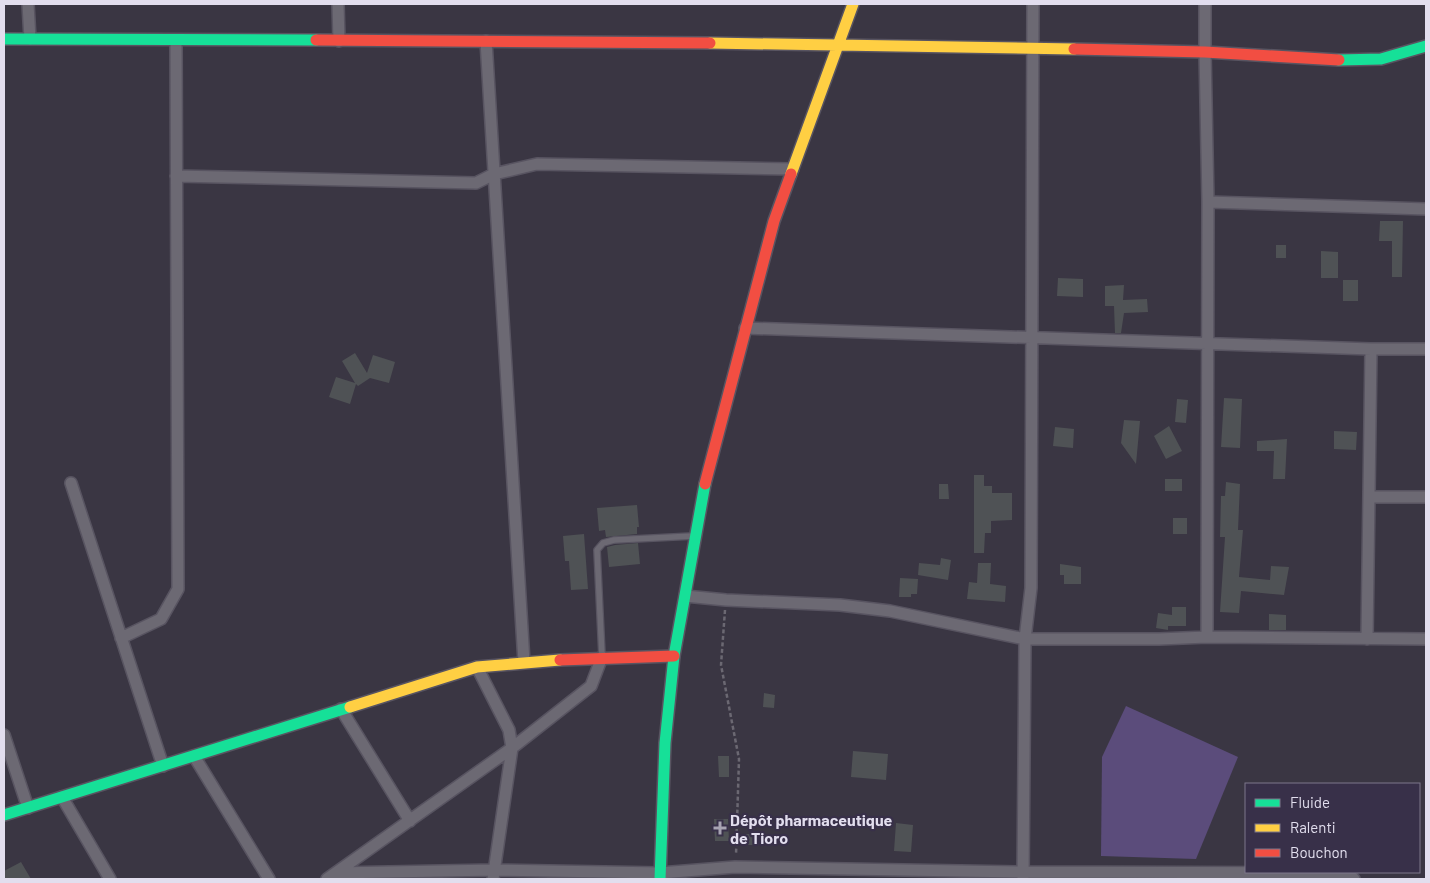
<svg xmlns="http://www.w3.org/2000/svg" width="1430" height="883" font-family="Barlow,sans-serif">
<style>
.green{fill:#5b4c7b}
.building{fill:#4f5255}
.lines{fill:none;stroke-linecap:round;stroke-linejoin:round}
.lane-casing{stroke:#585461;stroke-width:8}
.street-casing{stroke:#585461;stroke-width:14}
.fast-casing{stroke:#585461;stroke-width:14}
.slow-casing{stroke:#585461;stroke-width:14}
.jam-casing{stroke:#585461;stroke-width:14}
.path{stroke:#6b6872;stroke-width:2.5;stroke-dasharray:4 2.5;stroke-linecap:butt}
.lane{stroke:#6c6973;stroke-width:5.5}
.street{stroke:#6c6973;stroke-width:11}
.fast{stroke:#16e098;stroke-width:11}
.slow{stroke:#ffcf43;stroke-width:11}
.jam{stroke:#f24e42;stroke-width:11}
.poi-dot{fill:#a7a3b2;stroke:#383049;stroke-width:2}
.labels{text-anchor:middle;dominant-baseline:central;stroke-width:4.5;stroke-linejoin:round;paint-order:stroke}
.poi-label{font-size:16px;font-weight:bold;fill:#e2deee;stroke:#383049;text-anchor:start}
</style>
<rect width="100%" height="100%" fill="#3a3643"/>
<!-- green -->
<path class="green" d="M1126 706 1238 757 1196 859 1101 856 1102 757Z"/>
<!-- building -->
<path class="building" d="M1380 221H1403L1402 277H1392V241H1379Z
M1276 245H1286V258H1276Z
M1321 251 1338 252V278H1321Z
M1058 278 1083 279V297L1057 296Z
M1343 280H1358V301H1343Z
M1124 285 1123 300 1147 299 1148 312 1124 313 1121 333H1115L1114 306H1105V286Z
M355 353 367 373 373 355 395 362 389 383 370 378 358 386 356 384 350 404 329 397 336 377 355 383 342 361Z
M1224 398 1242 399 1240 448 1221 447Z
M1177 399 1188 400 1186 423 1175 422Z
M1124 420 1140 421 1136 464 1121 443Z
M1169 426 1182 451 1166 459 1154 436Z
M1055 427 1074 429 1073 448 1053 446Z
M1334 431 1357 432 1356 450 1334 449Z
M1287 439 1285 479H1273L1274 451H1257V441Z
M974 475H984V486H992V493H1012V520L991 521V533H985L984 553H974Z
M1165 479H1182V491H1165Z
M1226 482 1240 484 1238 530H1243L1239 577 1270 580 1271 566 1289 567 1284 595 1241 591 1239 613 1220 612 1225 537H1220L1221 496H1225Z
M939 484H948L949 499H939Z
M637 505 639 527H637V534L606 537 605 530 599 531 597 508Z
M1173 518H1187V534H1173Z
M584 534 588 589 571 590 569 561H565L563 536Z
M638 543 640 564 609 567 607 547 615 545Z
M941 558 951 560 948 580 918 575 919 563 940 565Z
M978 563H991L990 584 1006 586 1005 602 967 599 969 582 977 583Z
M1060 564 1081 567V584H1064V575H1060Z
M900 578 918 579 917 594H911V597H899Z
M1172 607H1186V626H1168V630L1156 628 1158 613 1172 615Z
M1269 614 1286 615V630H1269Z
M764 693 775 695 774 708 763 707Z
M853 751 888 754 886 780 851 777Z
M718 756H729V777H719Z
M714 819H728L729 841H715Z
M896 823 913 825 911 852 894 851Z
M744 834H761V845H744Z
M21 862 31 879H4V871Z"/>
<g class="lines">
<!-- lane casing -->
<g class="lane-casing">
<path id="lane" d="M602 656 597 550 603 543 614 540 693 536"/>
</g>
<!-- street casing -->
<g class="street-casing">
<path id="street" d="M28 4 30 39
M338 4 339 41
M1205 4V52L1208 202 1207 637
M486 41 524 662
M176 176 476 183 494 174 537 164 793 169
M1208 202 1426 209
M745 328 1371 349H1426
M71 483 163 766
M1369 497H1426
M685 596 726 600 840 605 890 611 1025 639H1159L1207 637 1426 639
M121 638 161 619 178 589 176 40
M1367 639 1371 349
M477 667 509 730 512 748 493 879
M341 709 410 821
M4 735 28 808
M194 756 269 879
M62 797 110 879
M336 873 494 870 660 873 735 867 1022 872 1347 873 1354 879
M327 879 512 748 591 686 602 657
M1023 879 1025 639 1031 588 1033 4"/>
</g>
<!-- fast casing -->
<g class="fast-casing">
<path id="fast" d="M4 39 316 40
M1339 60 1381 59 1426 46
M4 815 350 707
M660 879 665 743 674 656 705 484"/>
</g>
<!-- slow casing -->
<g class="slow-casing">
<path id="slow" d="M710 43 1074 49
M791 174 853 4
M350 707 477 667 560 660"/>
</g>
<!-- jam casing -->
<g class="jam-casing">
<path id="jam" d="M316 40 710 43
M1074 49 1205 52 1339 60
M705 484 774 221 791 174
M560 660 674 656"/>
</g>
<!-- path -->
<path class="path" d="M725 610 721 665 739 759 736 855"/>
<!-- lane -->
<use href="#lane" class="lane"/>
<!-- street -->
<use href="#street" class="street"/>
<!-- fast -->
<use href="#fast" class="fast"/>
<!-- slow -->
<use href="#slow" class="slow"/>
<!-- jam -->
<use href="#jam" class="jam"/>
</g>
<!-- markers -->
<path class="poi-dot" d="M717.5 820.5h5v5h5v5h-5v5h-5v-5h-5v-5h5z"/>
<g class="labels">
<!-- poi labels -->
<g class="poi-label">
<text x="730" y="819">Dépôt pharmaceutique<tspan x="730" dy="18">de Tioro</tspan></text>
</g>
</g>
<!-- border -->
<rect width="1430" height="883" fill="none" stroke="#e2deee" stroke-width="10"/>
<!-- legend -->
<rect x="1245" y="783" width="175" height="90" fill="#383049" stroke="#7c768b"/>
<rect x="1255" y="799" width="25" height="8" fill="#16e098" stroke="#7c768b"/>
<text x="1290" y="808" font-size="15" fill="#e2deee">Fluide</text>
<rect x="1255" y="824" width="25" height="8" fill="#ffcf43" stroke="#7c768b"/>
<text x="1290" y="833" font-size="15" fill="#e2deee">Ralenti</text>
<rect x="1255" y="849" width="25" height="8" fill="#f24e42" stroke="#7c768b"/>
<text x="1290" y="858" font-size="15" fill="#e2deee">Bouchon</text>
</svg>
